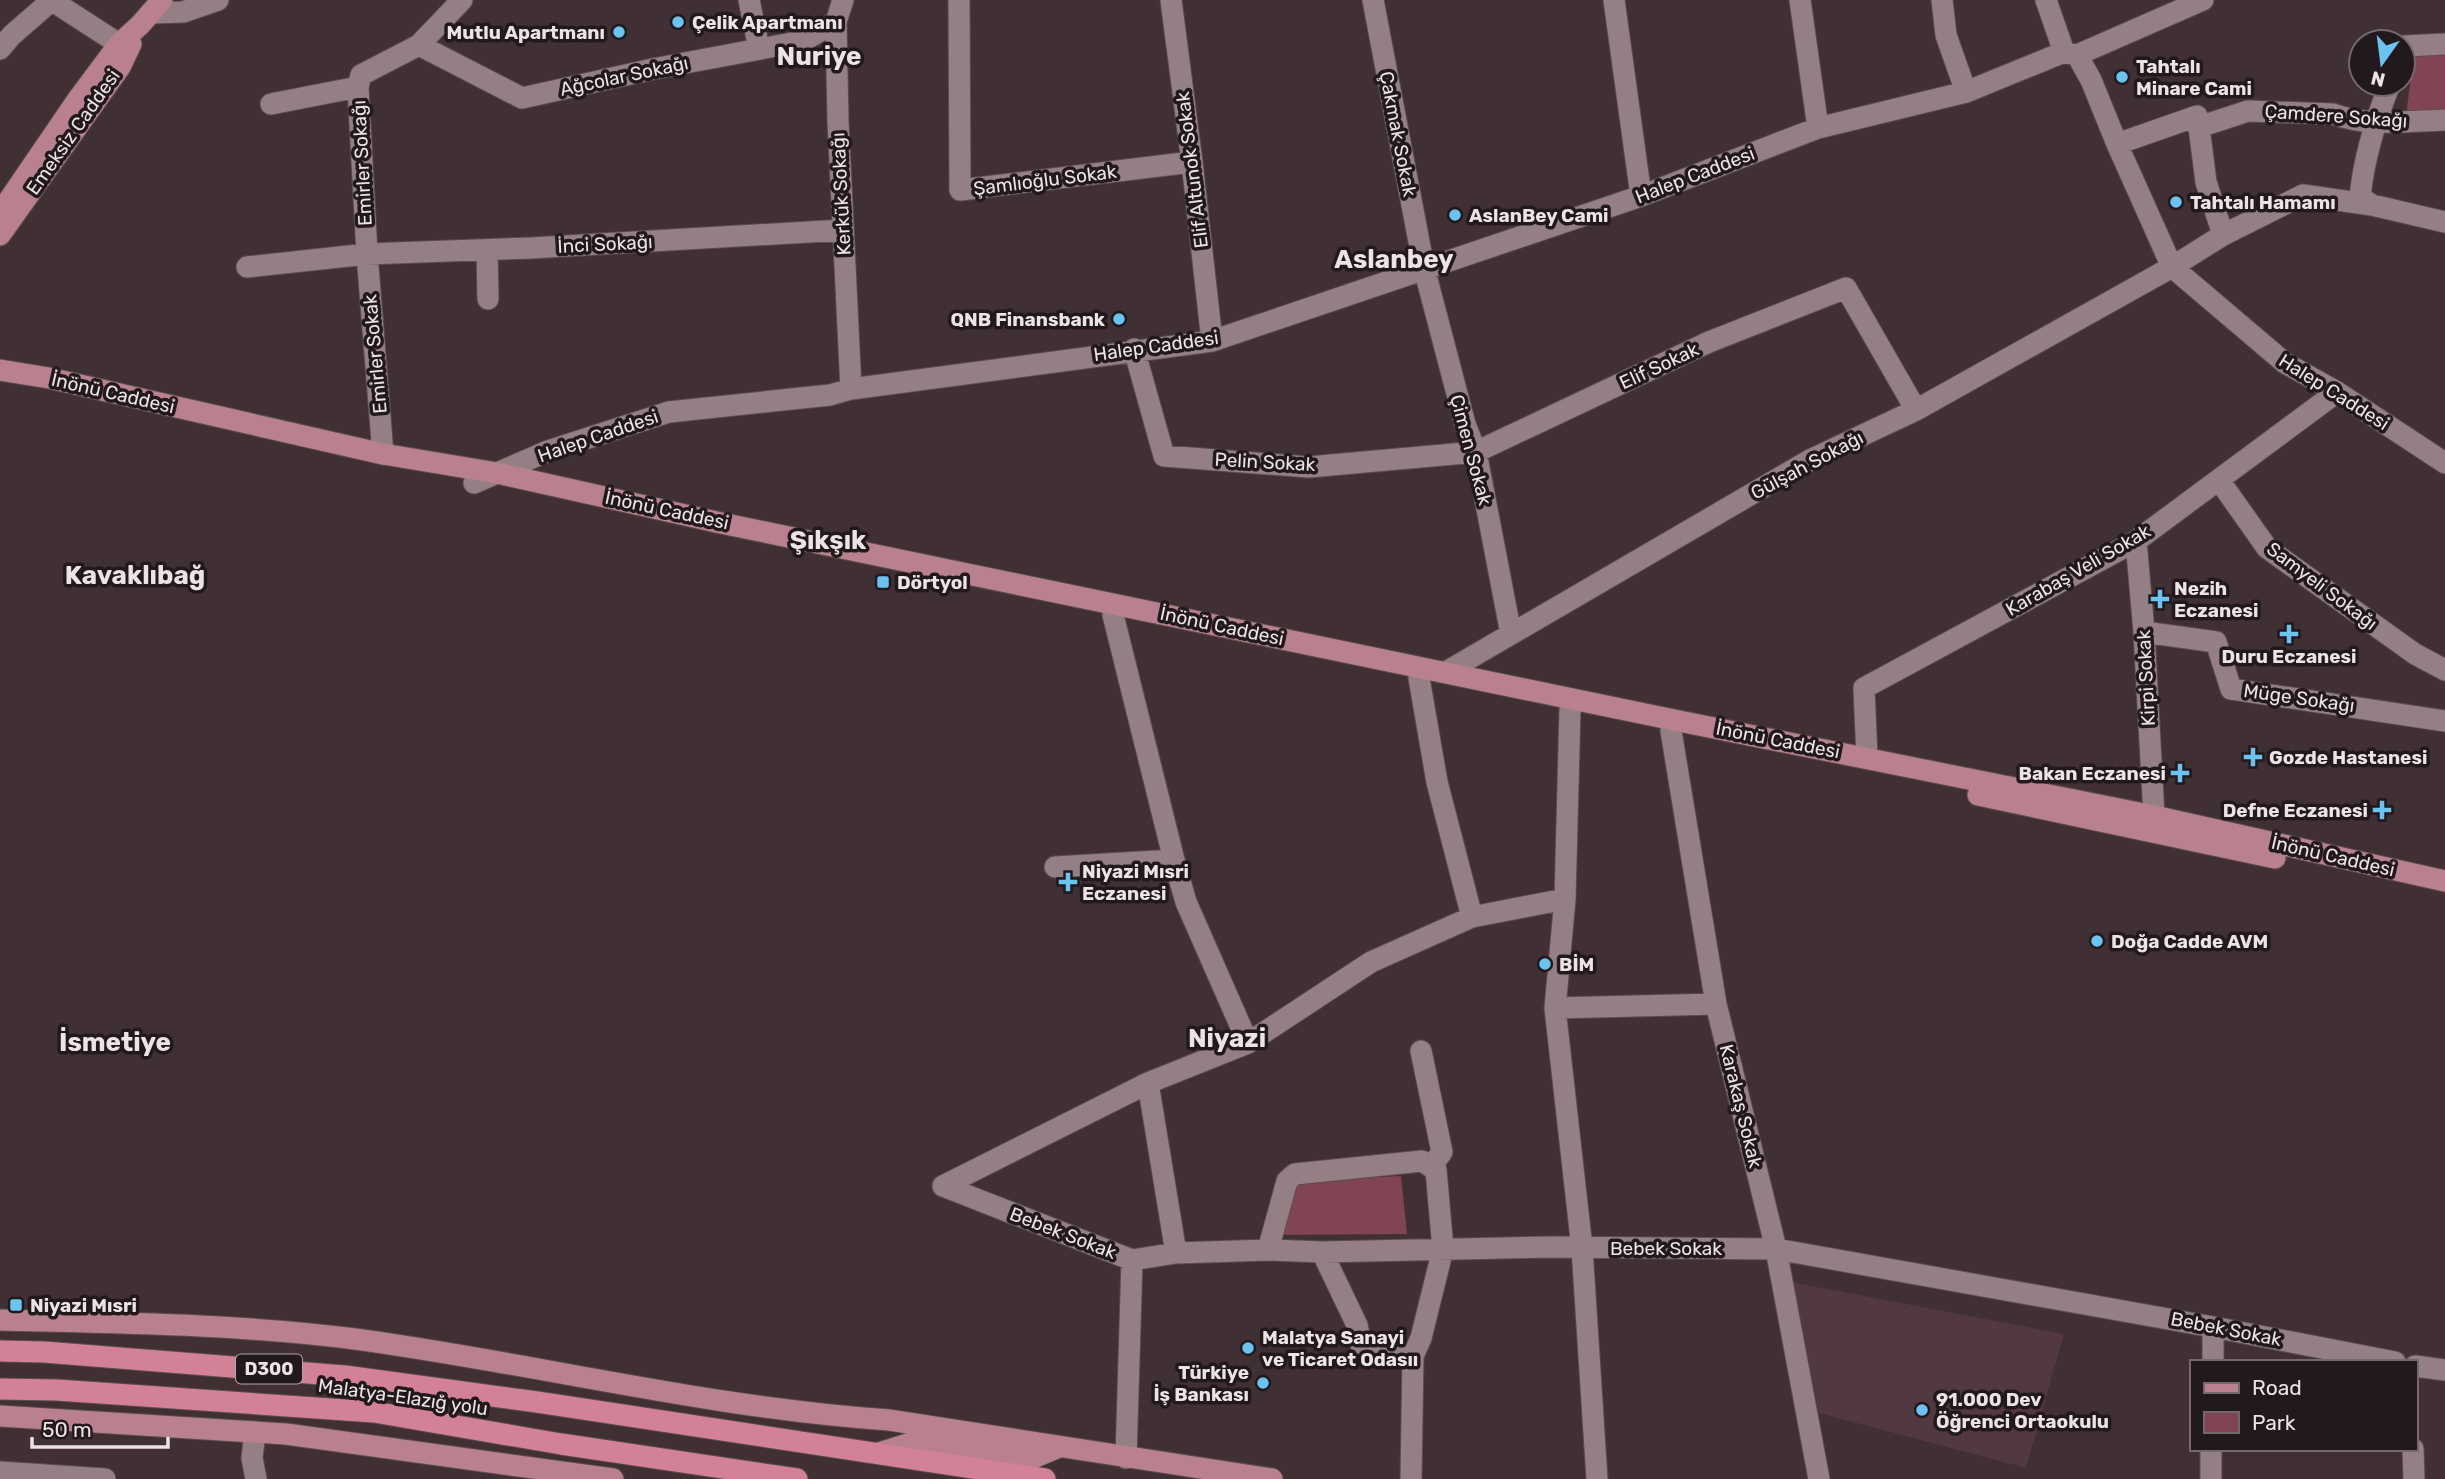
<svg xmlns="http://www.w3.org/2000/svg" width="2445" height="1479" font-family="Rubik,sans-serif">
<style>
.built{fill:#51393f}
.green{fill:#814454}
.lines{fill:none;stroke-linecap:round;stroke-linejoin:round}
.minor-casing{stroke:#5a4c4f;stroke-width:23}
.major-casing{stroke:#5a4c4f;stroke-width:23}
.highway-casing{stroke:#5a4c4f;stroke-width:23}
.minor{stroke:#948084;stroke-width:21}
.major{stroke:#b9818f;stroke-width:21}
.highway{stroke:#d28196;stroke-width:21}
.poi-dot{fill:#6ac3f1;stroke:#21191b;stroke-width:2.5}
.labels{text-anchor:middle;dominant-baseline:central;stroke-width:7;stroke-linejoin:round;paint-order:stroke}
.shield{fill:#21191b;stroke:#b0a6a8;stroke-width:2}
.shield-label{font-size:18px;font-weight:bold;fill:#ede2e4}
.poi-label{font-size:19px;font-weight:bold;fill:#ede2e4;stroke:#21191b;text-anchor:start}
.street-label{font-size:19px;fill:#ede2e4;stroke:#21191b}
.district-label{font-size:26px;font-weight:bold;fill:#ede2e4;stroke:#21191b}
</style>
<rect width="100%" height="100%" fill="#402f33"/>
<!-- built -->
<path class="built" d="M1791 1282 2064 1334 2026 1468 1819 1413Z"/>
<!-- green -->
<path class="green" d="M2445 50V114L2406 116 2414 52Z
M1401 1176 1407 1234 1271 1235 1282 1181Z"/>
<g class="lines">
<!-- minor casing -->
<g class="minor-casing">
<path id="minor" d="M51 0 119 44
M749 0 759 49
M843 0 836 22 838 121 851 389
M959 0 960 190 1192 162
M1171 0 1192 162 1212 341
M1373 0 1424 268 1465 424 1476 452 1511 634
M1614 0 1641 196
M1800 0 1818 128
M1942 0 1946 35 1966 92
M2046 0 2064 52
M151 13 183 12 218 0
M419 45 522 98 653 69 803 41 836 22
M0 49 12 35 51 1
M2403 51 2405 46 2445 44
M2077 55 2203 0
M271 104 358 87
M2199 127 2206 182 2223 235
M2117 144 2197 116 2199 127 2248 111 2333 114C2368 127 2408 121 2445 120
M2372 205 2360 197C2364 157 2375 121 2390 84
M487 250 488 299
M247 267 367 254 531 248 843 230
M1134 349 1164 456 1309 467 1476 452 1709 342 1846 288 1916 410
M383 454 367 254 358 87 361 75 419 45 462 0
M2219 480 2267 548 2415 654 2445 670
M474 483 548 451 669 412 830 395 851 389 1212 341 1641 196 1818 128 1966 92 2064 52 2077 55 2091 80 2117 144 2172 267 2285 363 2337 392 2445 463
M2136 541 2144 632 2154 816
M2144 632 2216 642 2231 689 2445 721
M1446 672 1810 460 1916 410 2172 267 2223 235 2303 195 2372 205 2445 222
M1419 678 1437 782 1472 917
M1671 731 1716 1004 1776 1249 1819 1479
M1867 758 1864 688 2136 541 2337 392
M1055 867 1174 860 1113 615
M1565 899 1555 1008 1582 1248 1597 1479
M1555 1008 1716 1004
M1248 1043 1371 962 1472 917 1565 899 1570 709
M1421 1051 1442 1152 1431 1167
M1148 1083 1176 1253
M943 1186 1132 1260 1176 1253 1268 1250 1322 1252 1552 1247 1776 1249 2213 1327 2395 1362
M943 1186 1148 1083 1248 1043 1186 902 1174 860
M1268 1250 1287 1181 1295 1174 1422 1161 1436 1170 1443 1249 1421 1338 1413 1356
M1322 1252 1357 1325 1361 1345 1413 1356 1411 1479
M2213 1362V1327
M2415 1366 2445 1370
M255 1432 252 1458 256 1479
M2413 1449 2414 1479
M1126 1458 1132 1260
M0 1472 105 1479
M2211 1479V1449"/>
</g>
<!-- major casing -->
<g class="major-casing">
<path id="major" d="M0 213 78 99 119 44 140 25 162 0
M0 235 120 67 131 44
M0 370 49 378 383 454 497 473 721 523 1674 720 2154 816 2445 881
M1978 795 2275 858
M0 1320C119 1323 237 1324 355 1339 533 1363 709 1408 889 1420L1272 1479
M0 1416 286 1434 613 1479
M879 1453 914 1442 1033 1458 1059 1447"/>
</g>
<!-- highway casing -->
<g class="highway-casing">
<path id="highway" d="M0 1351 44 1352 345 1376 537 1402 1045 1479
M0 1389 57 1390 374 1412 561 1444 797 1479"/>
</g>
<!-- minor -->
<use href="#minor" class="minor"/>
<!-- major -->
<use href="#major" class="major"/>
<!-- highway -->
<use href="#highway" class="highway"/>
</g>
<!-- markers -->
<g class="poi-dot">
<circle cx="678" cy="22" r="7"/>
<circle cx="619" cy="32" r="7"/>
<circle cx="2122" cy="77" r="7"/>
<circle cx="2176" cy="202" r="7"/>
<circle cx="1455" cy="215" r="7"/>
<circle cx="1119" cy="319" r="7"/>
<rect x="876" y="575" width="14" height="14" rx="3.5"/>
<path d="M2156.5 588.5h7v7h7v7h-7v7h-7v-7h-7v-7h7z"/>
<path d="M2285.5 623.5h7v7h7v7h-7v7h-7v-7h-7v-7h7z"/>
<path d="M2249.5 746.5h7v7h7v7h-7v7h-7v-7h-7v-7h7z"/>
<path d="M2176.5 762.5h7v7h7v7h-7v7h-7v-7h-7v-7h7z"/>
<path d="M2378.5 799.5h7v7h7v7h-7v7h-7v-7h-7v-7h7z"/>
<path d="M1064.5 871.5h7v7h7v7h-7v7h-7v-7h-7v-7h7z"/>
<circle cx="2097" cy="941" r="7"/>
<circle cx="1545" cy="964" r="7"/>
<rect x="9" y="1298" width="14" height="14" rx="3.5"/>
<circle cx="1248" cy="1348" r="7"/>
<circle cx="1263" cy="1383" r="7"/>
<circle cx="1922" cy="1410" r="7"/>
</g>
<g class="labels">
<!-- shield labels -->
<rect class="shield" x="236" y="1354.5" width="66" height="29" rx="5"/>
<g class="shield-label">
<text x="269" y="1369">D300</text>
</g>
<!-- poi labels -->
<g class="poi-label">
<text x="692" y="22">Çelik Apartmanı</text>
<text x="605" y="32" text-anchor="end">Mutlu Apartmanı</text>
<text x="2136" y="66">Tahtalı<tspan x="2136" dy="22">Minare Cami</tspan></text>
<text x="2190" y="202">Tahtalı Hamamı</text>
<text x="1469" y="215">AslanBey Cami</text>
<text x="1105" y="319" text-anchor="end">QNB Finansbank</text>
<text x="897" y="582">Dörtyol</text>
<text x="2174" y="588">Nezih<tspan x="2174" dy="22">Eczanesi</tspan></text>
<text x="2289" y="656" text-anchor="middle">Duru Eczanesi</text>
<text x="2269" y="757">Gozde Hastanesi</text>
<text x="2166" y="773" text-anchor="end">Bakan Eczanesi</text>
<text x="2368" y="810" text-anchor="end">Defne Eczanesi</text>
<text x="1082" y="871">Niyazi Mısri<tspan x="1082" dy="22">Eczanesi</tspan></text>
<text x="2111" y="941">Doğa Cadde AVM</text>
<text x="1559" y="964">BİM</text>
<text x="30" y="1305">Niyazi Mısri</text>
<text x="1262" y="1337">Malatya Sanayi<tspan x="1262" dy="22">ve Ticaret Odasıı</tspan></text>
<text x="1249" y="1372" text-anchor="end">Türkiye<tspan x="1249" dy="22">İş Bankası</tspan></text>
<text x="1936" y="1399">91.000 Dev<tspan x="1936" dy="22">Öğrenci Ortaokulu</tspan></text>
</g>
<!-- street labels -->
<g class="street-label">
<text transform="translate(624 76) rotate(-12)">Ağcolar Sokağı</text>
<text transform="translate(2336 116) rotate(4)">Çamdere Sokağı</text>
<text transform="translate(73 132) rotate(-55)">Emeksiz Caddesi</text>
<text transform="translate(1398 134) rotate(79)">Çakmak Sokak</text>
<text transform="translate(362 163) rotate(-93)">Emirler Sokağı</text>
<text transform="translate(1192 170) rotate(-97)">Elif Altunok Sokak</text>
<text transform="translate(1695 175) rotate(-21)">Halep Caddesi</text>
<text transform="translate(1045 180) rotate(-7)">Şamlıoğlu Sokak</text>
<text transform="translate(841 194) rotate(-93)">Kerkük Sokağı</text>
<text transform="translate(605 244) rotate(-3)">İnci Sokağı</text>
<text transform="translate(1156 346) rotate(-8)">Halep Caddesi</text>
<text transform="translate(375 354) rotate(-95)">Emirler Sokak</text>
<text transform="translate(1659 366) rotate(-25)">Elif Sokak</text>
<text transform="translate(2334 392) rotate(32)">Halep Caddesi</text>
<text transform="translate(113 393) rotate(13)">İnönü Caddesi</text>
<text transform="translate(598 436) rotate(-19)">Halep Caddesi</text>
<text transform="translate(1471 450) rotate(75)">Çimen Sokak</text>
<text transform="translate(1265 462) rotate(3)">Pelin Sokak</text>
<text transform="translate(1807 465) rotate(-28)">Gülşah Sokağı</text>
<text transform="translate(667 510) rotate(12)">İnönü Caddesi</text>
<text transform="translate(2078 570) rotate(-30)">Karabaş Veli Sokak</text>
<text transform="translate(2322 586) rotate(37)">Samyeli Sokağı</text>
<text transform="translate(1222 626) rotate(12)">İnönü Caddesi</text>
<text transform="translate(2146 678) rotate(-93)">Kirpi Sokak</text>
<text transform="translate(2299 698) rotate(8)">Müge Sokağı</text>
<text transform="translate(1778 740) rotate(11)">İnönü Caddesi</text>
<text transform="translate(2333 856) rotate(13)">İnönü Caddesi</text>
<text transform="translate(1741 1106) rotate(76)">Karakaş Sokak</text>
<text transform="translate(1063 1233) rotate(21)">Bebek Sokak</text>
<text x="1666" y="1248">Bebek Sokak</text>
<text transform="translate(2226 1329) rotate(11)">Bebek Sokak</text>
<text transform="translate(403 1397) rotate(8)">Malatya-Elazığ yolu</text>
</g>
<!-- district labels -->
<g class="district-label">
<text x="819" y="56">Nuriye</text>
<text x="1394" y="259">Aslanbey</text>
<text x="828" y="540">Şıkşık</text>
<text x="135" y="575">Kavaklıbağ</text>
<text x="1227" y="1038">Niyazi</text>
<text x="115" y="1042">İsmetiye</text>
</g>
</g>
<!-- legend -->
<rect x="2190" y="1360" width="228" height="91" fill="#21191b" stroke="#73696b" stroke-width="2"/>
<rect x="2204" y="1383" width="35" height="10" fill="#b9818f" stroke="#73696b" stroke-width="2"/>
<text x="2252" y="1395" font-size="21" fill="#ede2e4">Road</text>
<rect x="2204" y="1412" width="35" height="21" fill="#814454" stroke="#73696b" stroke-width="2"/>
<text x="2252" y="1430" font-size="21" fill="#ede2e4">Park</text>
<!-- north arrow -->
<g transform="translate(2382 63) rotate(194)"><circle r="33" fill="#21191b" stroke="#73696b" stroke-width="2"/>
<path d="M0-5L12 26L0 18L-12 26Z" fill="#6ac3f1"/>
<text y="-10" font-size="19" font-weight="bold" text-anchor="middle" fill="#ede2e4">N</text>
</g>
<!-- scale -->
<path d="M32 1437v10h136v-10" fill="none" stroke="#ede2e4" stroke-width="3.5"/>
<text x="42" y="1437" font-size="21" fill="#ede2e4" stroke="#21191b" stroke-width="5" paint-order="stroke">50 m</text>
</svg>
